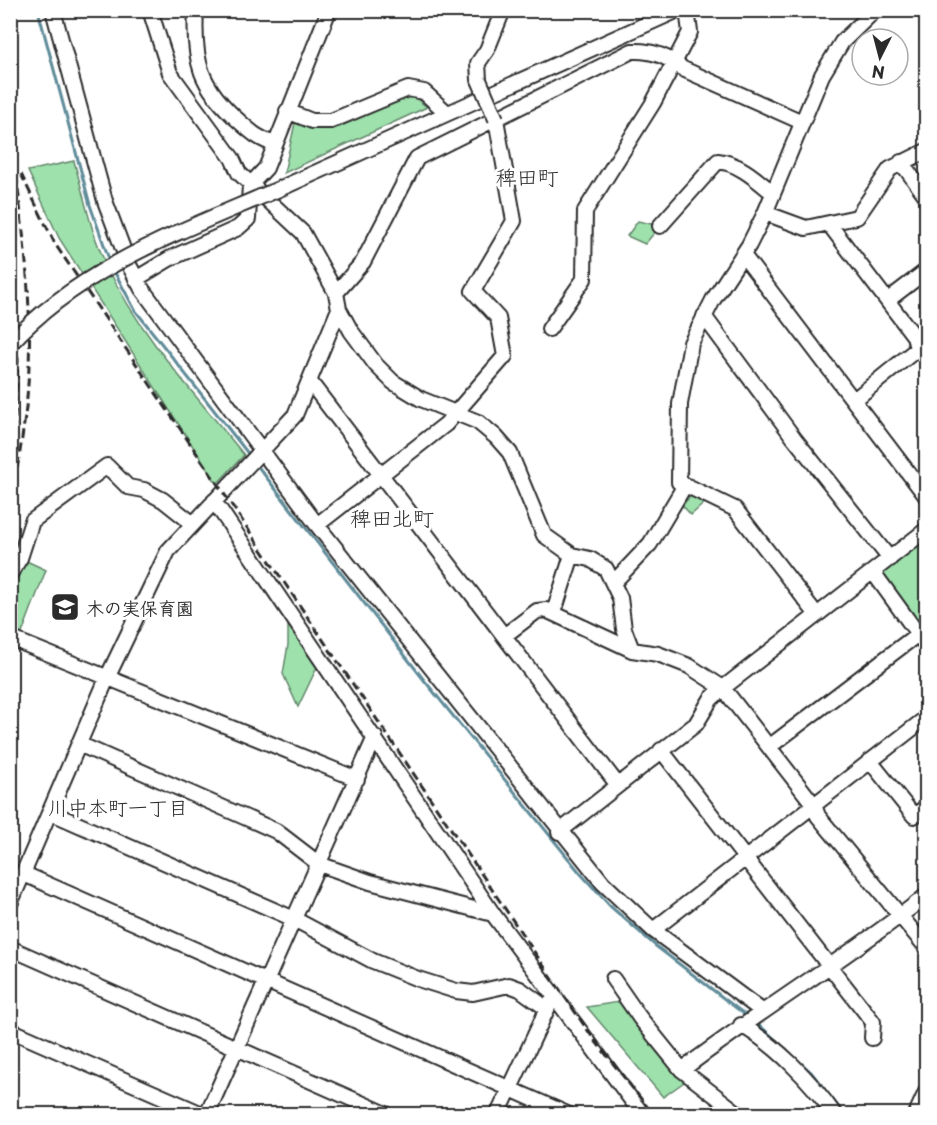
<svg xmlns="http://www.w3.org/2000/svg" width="937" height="1125" font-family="'Playpen Sans','Klee One',sans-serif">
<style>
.green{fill:#9ee1ac;stroke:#64866c;stroke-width:1.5}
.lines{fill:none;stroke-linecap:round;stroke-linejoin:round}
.stream{stroke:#608c9a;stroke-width:3}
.minor-casing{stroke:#2b2b2b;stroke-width:18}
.minor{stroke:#fff;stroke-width:14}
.rail{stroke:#2b2b2b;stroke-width:3;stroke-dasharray:9 4.5;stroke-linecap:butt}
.minor-bridge-casing{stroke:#2b2b2b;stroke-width:18;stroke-linecap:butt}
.minor-bridge{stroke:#fff;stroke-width:14}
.labels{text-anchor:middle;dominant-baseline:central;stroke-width:6;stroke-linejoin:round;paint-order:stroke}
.poi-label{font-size:18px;font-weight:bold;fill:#2b2b2b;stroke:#fff;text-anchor:start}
.neighbourhood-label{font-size:20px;fill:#2b2b2b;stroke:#fff}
.quarter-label{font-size:21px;fill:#2b2b2b;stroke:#fff}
</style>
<rect width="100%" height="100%" fill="#fff"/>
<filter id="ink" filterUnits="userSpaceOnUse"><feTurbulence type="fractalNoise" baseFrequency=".0167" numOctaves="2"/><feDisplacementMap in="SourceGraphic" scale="12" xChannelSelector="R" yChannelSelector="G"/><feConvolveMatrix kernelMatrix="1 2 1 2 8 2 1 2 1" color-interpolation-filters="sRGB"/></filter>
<g filter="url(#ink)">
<!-- green -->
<path class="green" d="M411 95 427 107 284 173 295 123 317 129 339 127Z
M74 161C84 196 91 234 107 266 140 336 196 395 244 455L217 484 59 238 28 171Z
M638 221 660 226 645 244 627 236Z
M694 493 708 500 691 515 682 505Z
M926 530V644L873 572Z
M20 558 46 570 19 641 11 638V574Z
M288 610 321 659 298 707 283 674 288 645Z
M619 1002 646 1038 687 1080 663 1097 587 1007Z"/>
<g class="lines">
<!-- stream -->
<path class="stream" d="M38 10 90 205 110 262
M114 271 135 310 250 456
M256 464 424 680 581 874 610 906 657 947 748 1017
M756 1022 811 1072 844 1114"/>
<!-- minor casing -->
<g class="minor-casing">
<path id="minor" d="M53 10 105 201 129 265 142 289 317 525 603 883 653 930 762 1011
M150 10 170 73 232 158 239 173 303 233 336 293 339 309 351 331 376 365 393 382 421 399 478 422 496 437 510 453 544 535 572 555 590 559 606 569 620 598 624 629 632 650 658 654 689 666 723 688 814 805 818 816 926 947
M196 10C193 62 200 87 240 122 251 132 260 140 275 144
M479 80 478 63 487 50 503 10
M287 111 312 121H331L408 89 424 92 446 112
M901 162 926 196
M288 185 678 10
M765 213 806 228 857 217 890 169 926 151
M829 224 914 336 917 349 926 355
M660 226 718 161C739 163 757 180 773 193
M743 255 926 496
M136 279 169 259 238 228 248 219 250 185 266 168 329 10
M336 293 363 262 417 158 632 51C651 50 669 57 683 69L802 122
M888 300 926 271
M704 316 794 438 890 559
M549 329 584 279 585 211 653 103 690 32 687 10
M310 382 617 784
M854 400 917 349
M214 501 493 914 642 1114
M317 525 446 424 505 356 498 318 473 291 514 221 496 119
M873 572 926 645
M10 574 20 558 32 521 107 466 128 487 144 490 163 500 192 523
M614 582 650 544 685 485
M554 612 572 555
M817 615 735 509 679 482 680 404 691 343 713 300 749 245 765 213 822 75 842 42 875 10
M504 636 537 611 546 610 632 650
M10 638 357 779
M81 745 276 831 319 864 370 882 493 914
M769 747 918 634
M661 750 873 1022 872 1038
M870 761 914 816 926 807
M52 813 294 919 373 961 418 979 456 991 473 993 509 985 520 989 546 1008
M559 832 696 724 711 699 723 688 926 530
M24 874 567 1114
M10 904 108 676 168 551 295 415 339 309
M653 930 926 718
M10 948 386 1114
M613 979 640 1018 682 1070 739 1114
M741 1025C776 1045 811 1081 834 1114
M10 1030 202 1114
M682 1070C762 1009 847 958 926 896
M207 1114 375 737
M498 1114 550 1003
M916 1114 926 1092"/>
</g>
<!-- minor -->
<use href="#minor" class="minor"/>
<!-- rail -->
<path class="rail" d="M10 122C22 229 39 322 23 431 20 452 17 474 10 494
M21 174 55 244 558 987 593 1038 653 1114
M10 275 18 360 14 435"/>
<!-- minor-bridge casing -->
<g class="minor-bridge-casing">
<path id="minor-bridge" d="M479 80 496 119
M10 344C83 264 191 228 288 185"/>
</g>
<!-- minor-bridge -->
<use href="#minor-bridge" class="minor-bridge"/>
</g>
</g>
<!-- icons -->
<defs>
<g id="school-square" transform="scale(1.5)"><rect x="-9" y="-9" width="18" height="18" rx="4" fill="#2b2b2b" stroke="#fff"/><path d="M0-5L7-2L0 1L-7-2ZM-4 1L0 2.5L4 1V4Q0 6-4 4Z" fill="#fff"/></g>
</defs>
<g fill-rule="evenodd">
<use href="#school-square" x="65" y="607"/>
</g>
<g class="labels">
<!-- poi labels -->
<g class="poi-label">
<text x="86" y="607">木の実保育園</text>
</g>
<!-- neighbourhood labels -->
<g class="neighbourhood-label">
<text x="118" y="807">川中本町一丁目</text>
</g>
<!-- quarter labels -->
<g class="quarter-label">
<text x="527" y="176">稗田町</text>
<text x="392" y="517">稗田北町</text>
</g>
</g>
<!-- margin -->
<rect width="937" height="1125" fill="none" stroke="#fff" stroke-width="36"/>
<rect x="18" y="18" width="901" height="1089" fill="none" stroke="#2b2b2b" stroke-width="2" filter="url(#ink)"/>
<!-- north arrow -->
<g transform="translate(880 57) rotate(186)"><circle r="28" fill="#ffffff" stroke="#aaaaaa" stroke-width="1.5"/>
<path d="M0-4.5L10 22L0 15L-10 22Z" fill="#2b2b2b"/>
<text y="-9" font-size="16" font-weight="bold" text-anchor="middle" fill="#2b2b2b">N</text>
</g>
</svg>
